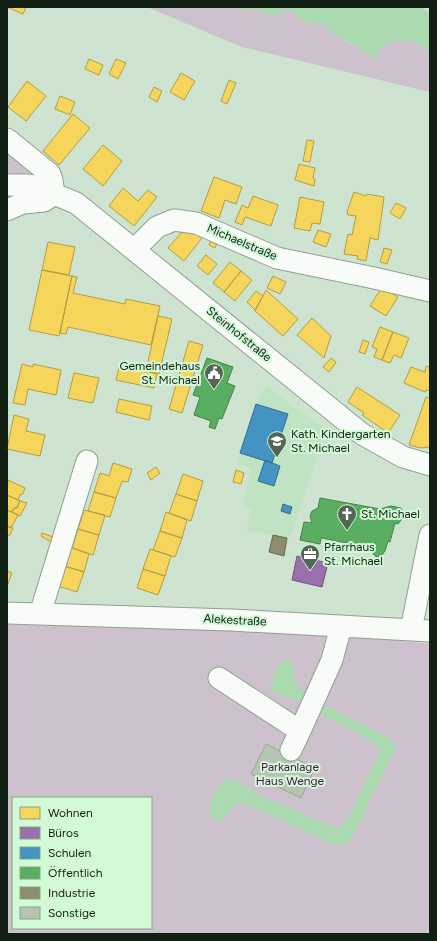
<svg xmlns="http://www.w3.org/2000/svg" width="437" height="941" font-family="Figtree,sans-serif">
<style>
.built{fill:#c0e3c4}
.green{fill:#ccc1cc;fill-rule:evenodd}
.water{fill:#abd9b0}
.homes{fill:#f6d55c;stroke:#b19f46}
.offices{fill:#9970ab;stroke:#70587d}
.schools{fill:#4393c3;stroke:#34708e}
.public{fill:#5aae61;stroke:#44834a}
.industry{fill:#8c8c6e;stroke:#676c53}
.building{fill:#b6c4b3;stroke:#9caa98}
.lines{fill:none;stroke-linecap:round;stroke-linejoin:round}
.minor-casing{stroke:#90a091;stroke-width:23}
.minor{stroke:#f8fbf8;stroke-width:21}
.labels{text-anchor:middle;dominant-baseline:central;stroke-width:4;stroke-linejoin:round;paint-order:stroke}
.street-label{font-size:12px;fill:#112013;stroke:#d2fad6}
.poi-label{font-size:12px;fill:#112013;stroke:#d2fad6;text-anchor:start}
.park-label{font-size:12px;fill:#4d0f4d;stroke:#d2fad6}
</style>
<rect width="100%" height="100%" fill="#cee4d0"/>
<!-- built -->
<path class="built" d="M267 386 291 405 326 428 293 530 287 538 247 530 251 509 242 507 251 468 236 464 256 404Z"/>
<!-- green -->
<path class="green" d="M147 7H240L244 10H259L275 15 281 11 290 10 306 22 326 24 347 42 358 47 374 58 380 48 385 45 399 40 413 41 430 52V92L242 47Z
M7 145 43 176H19L7 173Z
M7 625 129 626 336 633 430 644V927L426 934H7ZM13 798H151V928H13Z"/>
<!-- water -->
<path class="water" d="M240 7H422L430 14V52L413 41 399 40 385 45 380 48 374 59 358 47 331 33 326 25 306 22 290 10 281 11 275 15 268 16 259 10H244Z
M285 659C297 663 294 674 296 684L307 694 304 703C298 702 271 693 270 687 270 684 273 678 274 675 276 669 279 663 285 659Z
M324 705 387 737C393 741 395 743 395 750L354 834 347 844 341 845 332 844 246 804C226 799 228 826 215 821 201 816 217 779 228 779 241 779 252 792 263 797 272 801 282 804 292 808 305 814 317 820 330 826 341 829 344 824 349 816L378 755C379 748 378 746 373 742L321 714 320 712 322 706Z"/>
<!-- homes -->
<path class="homes" d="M7 7H26L23 14Z
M89 59 103 65 99 75 85 69Z
M116 59 126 63 118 79 109 74Z
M181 73 195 81 184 100 170 92Z
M229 80 236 83 227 104 221 101Z
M27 81 46 96 26 121 8 107Z
M154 87 162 91 157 102 149 97Z
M60 96 75 102 70 115 55 109Z
M73 114 90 128 59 165 43 151Z
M307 140 314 141 310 162 303 161Z
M103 145 122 161 103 186 83 169Z
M299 164 315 168 313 178 315 179 314 186 295 180Z
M214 177 242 187 236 204 225 200 219 218 201 211Z
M123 188 138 201 148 190 157 197 134 226 109 206Z
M354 192 366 196 367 194 384 197 378 240 370 238 366 261 357 259 358 256 344 254 348 234 352 235 356 216 348 215 347 212Z
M253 196 278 205 271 226 245 217 242 225 235 222 242 205 248 208Z
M300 197 324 202 320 224 312 223 310 231 294 228Z
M396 203 406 208 400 219 390 213Z
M187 226 202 238 184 261 168 248Z
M318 230 331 234 326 247 313 242Z
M211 240 217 243 215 248 209 245Z
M48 242 75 247 69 275 42 270Z
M384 248 392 250 387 264 380 262Z
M206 255 217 264 208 275 197 266Z
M230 262 241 271 224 292 213 283Z
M42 270 72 276 59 336 29 330Z
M241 271 252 280 235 301 224 292Z
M72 276 77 277 73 293 125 304 126 299 160 306 151 345 68 327 66 334 60 333Z
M273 276 286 282 280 294 267 288Z
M382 287 398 297 386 316 370 306Z
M266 290 298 319 283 336 255 311Z
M256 291 263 296 255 310 247 302Z
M158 316 172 319 159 374 146 371Z
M312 318 331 336 324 358 297 335Z
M380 327 393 332 382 360 374 357 377 349 372 347Z
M393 332 409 338 401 358 394 355 390 363 382 360Z
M363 340 369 342 365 354 359 352Z
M189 341 203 345 182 413 169 409Z
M331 358 336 362 329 372 323 367Z
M120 363 146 368V371L157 374 154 388 116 380Z
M22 364 33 367V364L61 370 56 395 28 389 25 405 13 403Z
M426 366 430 367V391L426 390 425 392 404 383 411 367 425 372Z
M74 373 99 378 93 403 68 398Z
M357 387 400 415 388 433 362 415 364 413 348 402Z
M426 397 430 399V447L421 448 409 445Z
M119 399 152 406 149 420 116 412Z
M14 415 29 419 26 431 45 435 40 456 7 449Z
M113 463 132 469 128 482 122 481 116 498 94 492 100 473 109 476Z
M156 467 160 473 151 480 147 473Z
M236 470 244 473 241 484 233 482Z
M183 474 203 481 197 501 176 494Z
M8 480 25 488 23 494 20 495 18 500 7 495Z
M94 492 116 498 110 517 88 511Z
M176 494 197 501 191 521 169 513Z
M7 495 20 501 17 508H14L12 512 7 510Z
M20 501 27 503 20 516 12 512 14 508H17Z
M7 510 18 515 11 528 7 526Z
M84 510 105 515 99 535 78 529Z
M166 512 187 520 182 538 160 531Z
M7 526 13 528 10 535 8 536 7 537Z
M78 529 99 535 93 555 72 548Z
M160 531 182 538 175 557 153 550Z
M42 533 53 537 51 542 41 536Z
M68 546 89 554 84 572 61 565Z
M150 549 171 556 165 576 143 569Z
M61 565 84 572 77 592 55 585Z
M143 569 165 576 158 595 137 588Z
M7 571 12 573 7 586Z"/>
<!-- offices -->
<path class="offices" d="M297 556 328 563 322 587 292 580Z"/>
<!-- schools -->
<path class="schools" d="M256 404 288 414 272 463 240 453Z
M265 460 280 466 274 486 258 481Z
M283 504 292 507 290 514 281 511Z"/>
<!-- public -->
<path class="public" d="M207 358 233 367 227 383 235 386 222 419 219 418 215 429 209 427 211 421 194 415 200 397 193 395Z
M320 498 380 509 391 506 401 508 404 516 398 524 395 523 390 542 388 541 385 551 381 556 377 557 374 555 371 548 322 538H321L320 544 300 540 304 522 312 523 310 516 312 511 318 508Z"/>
<!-- industry -->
<path class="industry" d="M273 535 287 538 284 556 269 552Z"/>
<!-- building -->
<path class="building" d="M266 744 315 768 301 798 251 774Z"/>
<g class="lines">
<!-- minor casing -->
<g class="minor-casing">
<path id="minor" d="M7 139 50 174 52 180 54 194
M7 185H26L45 187 54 194 76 203 362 434 403 457 430 465
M7 210 23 203 44 201 54 194
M134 250 157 227 174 220 196 223 277 258 374 278 430 291
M7 613 231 620 430 631
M40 614 87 461
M411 630 430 535
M219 678 300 731 332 660 341 626
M291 750 300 731"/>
</g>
<!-- minor -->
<use href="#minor" class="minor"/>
</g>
<!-- icons -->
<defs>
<g id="civic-pin" transform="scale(1)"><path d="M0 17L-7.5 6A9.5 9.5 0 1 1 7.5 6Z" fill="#536555" stroke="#d2fad6"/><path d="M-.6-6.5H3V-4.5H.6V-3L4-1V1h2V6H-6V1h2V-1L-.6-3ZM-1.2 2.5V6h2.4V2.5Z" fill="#fff"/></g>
<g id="school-pin" transform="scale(1)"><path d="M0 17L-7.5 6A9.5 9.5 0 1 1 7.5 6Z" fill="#536555" stroke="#d2fad6"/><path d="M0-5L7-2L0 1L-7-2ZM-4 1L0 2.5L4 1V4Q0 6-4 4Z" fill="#fff"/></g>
<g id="church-pin" transform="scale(1)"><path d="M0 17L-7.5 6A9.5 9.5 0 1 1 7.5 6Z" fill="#536555" stroke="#d2fad6"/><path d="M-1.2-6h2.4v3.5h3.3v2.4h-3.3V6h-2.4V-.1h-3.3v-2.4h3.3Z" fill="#fff"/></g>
<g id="office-pin" transform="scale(1)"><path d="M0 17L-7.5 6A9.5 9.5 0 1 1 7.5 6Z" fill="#536555" stroke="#d2fad6"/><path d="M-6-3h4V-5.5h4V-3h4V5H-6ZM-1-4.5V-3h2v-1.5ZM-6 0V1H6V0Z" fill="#fff"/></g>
</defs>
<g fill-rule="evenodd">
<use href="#civic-pin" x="214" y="373"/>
<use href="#school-pin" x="277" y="441"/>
<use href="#church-pin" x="347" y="514"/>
<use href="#office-pin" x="310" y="554"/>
</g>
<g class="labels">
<!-- street labels -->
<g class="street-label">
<text transform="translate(242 242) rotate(23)">Michaelstraße</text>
<text transform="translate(239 334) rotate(39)">Steinhofstraße</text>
<text transform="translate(235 620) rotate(3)">Alekestraße</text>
</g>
<!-- poi labels -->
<g class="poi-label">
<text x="200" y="366" text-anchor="end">Gemeindehaus<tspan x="200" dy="14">St. Michael</tspan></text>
<text x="291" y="434">Kath. Kindergarten<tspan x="291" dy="14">St. Michael</tspan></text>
<text x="361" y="514">St. Michael</text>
<text x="324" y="547">Pfarrhaus<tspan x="324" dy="14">St. Michael</tspan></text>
</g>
<!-- park labels -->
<g class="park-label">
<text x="290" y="767">Parkanlage<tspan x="290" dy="14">Haus Wenge</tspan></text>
</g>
</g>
<!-- border -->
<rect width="437" height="941" fill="none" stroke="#112013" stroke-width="16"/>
<!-- legend -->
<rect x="12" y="797" width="140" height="132" fill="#d2fad6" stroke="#85a388"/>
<rect x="20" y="807" width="20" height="12" fill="#f6d55c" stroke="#85a388"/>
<text x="48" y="817" font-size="12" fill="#112013">Wohnen</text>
<rect x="20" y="827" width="20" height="12" fill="#9970ab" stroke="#85a388"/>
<text x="48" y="837" font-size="12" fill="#112013">Büros</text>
<rect x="20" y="847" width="20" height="12" fill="#4393c3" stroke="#85a388"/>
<text x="48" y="857" font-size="12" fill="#112013">Schulen</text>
<rect x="20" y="867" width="20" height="12" fill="#5aae61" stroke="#85a388"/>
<text x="48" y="877" font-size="12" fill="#112013">Öffentlich</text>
<rect x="20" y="887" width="20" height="12" fill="#8c8c6e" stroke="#85a388"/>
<text x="48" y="897" font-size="12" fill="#112013">Industrie</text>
<rect x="20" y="907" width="20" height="12" fill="#b6c4b3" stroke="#85a388"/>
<text x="48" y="917" font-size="12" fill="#112013">Sonstige</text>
</svg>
